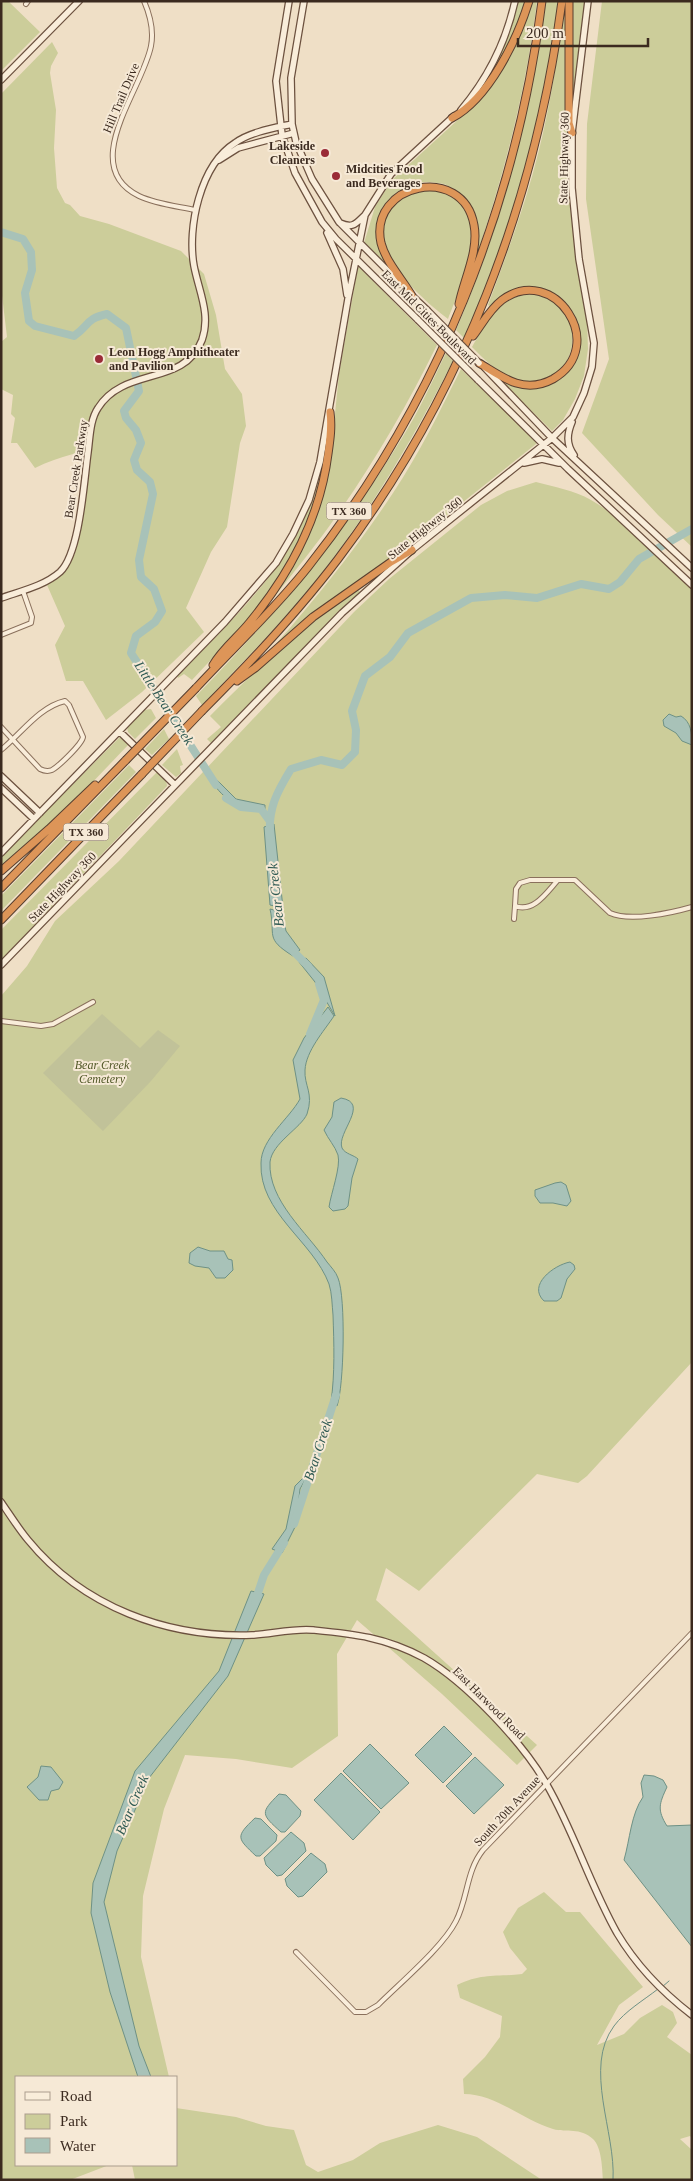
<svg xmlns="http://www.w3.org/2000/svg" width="693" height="2181" font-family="Georgia,serif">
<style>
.green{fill:#cccd9a}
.cemetery{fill:#c1c299}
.water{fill:#a8c2b8;stroke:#6e9185}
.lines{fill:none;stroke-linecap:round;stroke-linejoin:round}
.stream{stroke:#6e9185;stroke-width:1}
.river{stroke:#a8c2b8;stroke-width:8}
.street-casing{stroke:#8a705c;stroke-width:6}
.secondary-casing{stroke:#6c513f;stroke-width:8}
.highway-casing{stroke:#583f30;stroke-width:9}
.street{stroke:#f9edda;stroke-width:4}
.secondary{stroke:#f9edda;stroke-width:5.5}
.highway{stroke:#dd9558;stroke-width:7}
.secondary-bridge-casing{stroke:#6c513f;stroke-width:8;stroke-linecap:butt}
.highway-bridge-casing{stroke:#583f30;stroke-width:9;stroke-linecap:butt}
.secondary-bridge{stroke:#f9edda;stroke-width:5.5}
.highway-bridge{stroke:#dd9558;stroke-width:7}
.poi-dot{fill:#9a2b37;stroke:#f6e9d6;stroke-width:2}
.labels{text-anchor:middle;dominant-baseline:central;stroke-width:4;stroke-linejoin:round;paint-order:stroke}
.shield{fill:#f6e9d6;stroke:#736356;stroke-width:1}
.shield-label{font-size:11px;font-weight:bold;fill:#3b2a1f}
.street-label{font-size:12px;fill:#3b2a1f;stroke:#f6e9d6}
.poi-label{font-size:12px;font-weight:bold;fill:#3b2a1f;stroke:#f6e9d6;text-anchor:start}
.park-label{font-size:12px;font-style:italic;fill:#505726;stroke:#f6e9d6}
.water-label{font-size:14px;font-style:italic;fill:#2f5a53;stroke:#f6e9d6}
</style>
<rect width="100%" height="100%" fill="#efdfc6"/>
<!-- green -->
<path class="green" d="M1 1H8L40 32 1 71Z
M518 1H526L512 38 494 70 492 69 510 30Z
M530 1H537C526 92 503 179 473 266L475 220C468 211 456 193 448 186 446 184 440 183 437 183 413 178 393 191 381 210L383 211 380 218 386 260 383 264 364 243 375 207 392 180 461 117 486 89Z
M546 1H558C542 119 512 230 464 338L456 330C501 225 531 115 546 1Z
M571 1H585L573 96H571Z
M602 1H692V547L658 515 582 433 609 359 586 199 587 124Z
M565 4 571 217 587 319 588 349 584 376 575 399 563 420 552 431 504 384 506 382 527 387 568 369 578 328 573 314 562 301 555 296 522 289 506 294 491 307 488 305C507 254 526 203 539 150 551 102 558 53 565 4Z
M52 42 58 53 51 66 50 73 56 110 54 148 57 188 65 203 70 205 80 216 109 224 181 251 204 274 216 315 225 369 242 394 246 426 240 443 227 527 211 552 186 608 204 632 142 692 106 720 83 681H66L55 645 65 626 47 585 60 574 75 554 91 449C83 449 80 452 73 454 59 458 47 462 35 468L17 443H11L15 418 11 414 13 395 1 389V342L7 337 1 287V94Z
M425 189C431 190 438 191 444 192 495 208 460 288 448 319 422 299 367 252 388 214 392 206 398 198 406 195 412 192 419 191 425 189Z
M358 266 437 345C408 404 375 461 337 515 318 543 296 569 275 596L273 595 301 551 331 453 339 374Z
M527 294C599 298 579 401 514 379 497 373 484 359 472 347 486 323 497 299 527 294Z
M446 353 453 361C409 447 360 529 298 602 267 638 234 671 202 705L196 696C275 615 343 535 402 438 419 411 432 382 446 353Z
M461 369 536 441V444L374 573 278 645 276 644C318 596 358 546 393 493 419 454 440 411 461 369Z
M322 466V473L308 519 288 564 277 581 249 619 192 680 184 674 178 678 177 676C219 633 266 590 295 537 308 515 314 490 322 466Z
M536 482C554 487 574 490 591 500 629 522 659 560 692 590V1362L587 1476 578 1483 537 1474 419 1591 386 1568 376 1600 537 1745 517 1765 442 1694 357 1620 337 1654 338 1736 292 1768 236 1759 185 1755 164 1809 143 1896 141 1957 169 2077H16V2165H109L70 2180H1V996L27 966 55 921 119 861 354 612 389 579 481 505 507 491Z
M358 590 360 592 211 743 207 739 221 727 210 716C256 669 303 626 358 590Z
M151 709 156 718 135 739 128 732 127 727 144 710Z
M164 729 169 739 152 755 145 749Z
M120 737 129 744 68 808 1 868V856Z
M177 749 183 765 180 766 181 773 176 777 162 765Z
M129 765 136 772 1 911V896Z
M157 772 166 780 167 786 1 960V930Z
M544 1892 566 1912H580L643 1987 619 2005 597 2045 624 2034 640 2018 662 2005 673 2012 677 2023 667 2037 692 2055V2138L690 2136 680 2139 692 2150V2180H603C602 2168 602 2148 593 2139 580 2127 567 2133 553 2129 523 2120 496 2094 464 2094L463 2079 485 2057 500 2037 502 2016 460 1998 457 1985C482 1973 496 1977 522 1974L527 1969 510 1948 503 1932 518 1908Z
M176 2108 236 2117 266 2126 294 2130 306 2165 318 2172 353 2160 380 2143 438 2125 477 2137 542 2180H135L132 2165H176Z"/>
<!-- cemetery -->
<path class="cemetery" d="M102 1014 140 1048 158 1030 180 1046 151 1081 103 1131 43 1073Z"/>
<!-- water -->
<path class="water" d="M669 714 676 717 681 716C691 722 692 733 692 745L682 741 676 733 664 726 663 720Z
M213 776 236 799 265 805V811C234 803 228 805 209 778Z
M274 824 283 908 270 905 264 827Z
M270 909 282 912 286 931 300 950 293 956C264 938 276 936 270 909Z
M306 958 324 977 335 1016 315 982 299 962Z
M328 1007 334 1016C324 1031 306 1051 305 1070 304 1086 314 1093 307 1114 301 1128 272 1143 270 1162 268 1201 307 1232 327 1262 331 1267 336 1272 338 1278 346 1297 344 1387 337 1406L331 1402C335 1373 334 1344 333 1315 332 1305 332 1293 329 1284 313 1241 259 1213 261 1163 261 1139 289 1119 300 1099L293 1060 304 1038Z
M341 1098C371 1103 336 1133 342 1148 345 1154 354 1155 358 1159L352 1178 348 1206 345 1209 333 1211 329 1207C331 1193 341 1167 338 1155 335 1146 328 1139 324 1130L332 1117 334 1102Z
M561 1182 566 1185 571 1201 567 1206 553 1203H540L535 1196V1190L555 1183Z
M198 1247 210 1251H224L228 1259 232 1260 233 1270 225 1278H216L209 1268 195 1266 189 1263 190 1253Z
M570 1262 574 1265 575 1269 567 1279 561 1298 557 1301H544C527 1285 554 1265 570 1262Z
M304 1477 306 1478 300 1489 296 1525 282 1553 272 1549 286 1529 295 1486Z
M251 1591 264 1594 228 1676 149 1778 117 1851 104 1902 139 2046 151 2077H138L110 1992 91 1913 93 1883 135 1771 219 1671Z
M444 1726 472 1754 443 1783 415 1755Z
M370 1744 409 1783 381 1809 343 1771Z
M475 1757 504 1785 474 1814 446 1786Z
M41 1766 51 1767 63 1782 59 1789 51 1791 48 1800H39L27 1787 38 1777Z
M341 1773 380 1812 353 1840 314 1800Z
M644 1775 654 1776 663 1780 667 1787C659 1804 657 1810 667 1826L692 1825V1947L624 1860C630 1839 631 1814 643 1797L641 1783Z
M279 1794 286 1795 301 1811 300 1816 285 1832H281C261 1814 260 1813 279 1794Z
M255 1818 261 1819 277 1835 276 1841 260 1856H256C237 1838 235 1837 255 1818Z
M291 1832 304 1843 306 1851 282 1875 277 1876 266 1865 264 1858Z
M311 1853 325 1864 327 1872 303 1896 298 1897 287 1886 285 1879Z"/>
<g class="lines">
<!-- stream -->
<path class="stream" d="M662 1987 669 1981
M613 2180C616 2132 583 2068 614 2026 625 2011 644 2000 658 1989"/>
<!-- river -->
<path class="river" d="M1 232 23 239 31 252 32 270 25 293 29 321 35 326 74 336C90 325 85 319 107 314L126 328 139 391 124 411 126 418 136 430 141 443 134 460 137 470 150 482 153 494 139 560 141 577 154 589 162 611 155 622 136 636 131 653 216 785
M226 798 241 807 261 809 269 820
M270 836C268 808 277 792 291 769L321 760 342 765 355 752 356 730 352 711 365 676 390 657 408 633 471 598 505 595 537 598 581 584 609 589 620 582 639 559 692 529
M290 948 308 966
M310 1034 324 1000 319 984
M294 1524 336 1395
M255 1602 264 1575 284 1543"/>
<!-- street casing -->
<g class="street-casing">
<path id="street" d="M144 1C150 15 154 31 151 46 143 89 77 166 139 196 156 204 176 206 195 210
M26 4 28 1
M1 635 31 623 32 617 23 591
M1 727 40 769C44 771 47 772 52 770 59 766 82 744 83 737L69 705 65 701C39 707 21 734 1 750
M558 880H575L610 913C630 922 671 913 692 907
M558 880C547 892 534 913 515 906L516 889 520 883 530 880Z
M514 919 515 906
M1 1021 41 1026 53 1024 93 1002
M296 1952 355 2012H366L378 2005C400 1983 443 1947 456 1921 468 1898 466 1871 483 1850L692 1633"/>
</g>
<!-- secondary casing -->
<g class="secondary-casing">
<path id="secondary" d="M289 1 276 81 282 135 295 173 322 222 336 239 418 320
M304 1 291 78 292 124 296 142 312 179 339 222 402 285
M1 80 79 1
M461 110C488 78 506 42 515 1
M219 160 238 148 294 133
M340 223C354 229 356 223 365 215
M327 233 343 269 347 295
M410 294 427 310
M485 368 552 438 692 568
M478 380 568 469 692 585
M572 422C567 434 566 444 574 455
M524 463 542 459 559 463
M1 598C21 591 44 586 60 572 80 553 84 481 88 452 90 437 90 420 98 408 124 366 184 387 202 340 211 314 199 292 194 266 187 228 200 165 235 143 250 132 274 128 292 124
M120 732 175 785
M1 776 40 813
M1 788 34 819
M1 853 225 622 276 563 293 534 309 500 320 462 348 299 365 215 391 174 454 116
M1 965 342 613 412 550 552 438 573 417 584 393 592 367 594 343 579 259 572 188V133L588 1
M1 1502C10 1515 18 1528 28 1540 83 1607 167 1638 252 1635 271 1634 295 1628 313 1630 353 1634 385 1637 424 1658 466 1682 523 1743 547 1785 574 1832 590 1885 617 1933 636 1965 662 1992 692 2015"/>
</g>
<!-- highway casing -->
<g class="highway-casing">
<path id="highway" d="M569 1V123L572 133
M452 118C489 98 517 40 529 1
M412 296C402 279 386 262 381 243 368 183 463 163 474 225 479 251 464 279 459 304
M473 336C482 324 490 309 502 300 554 262 610 346 553 379 542 385 529 387 516 383 503 379 491 370 479 363
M213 665C222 649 239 636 250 622 291 572 320 518 328 454 330 440 332 427 330 412
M237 681 255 668 313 617 391 562 412 550
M196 688C233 648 274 610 308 567 437 404 516 207 542 1
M202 711C250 663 297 613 338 559 462 395 535 204 562 1
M1 871 49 829 95 785
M1 888 126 760
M1 920 142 774"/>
</g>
<!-- street -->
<use href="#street" class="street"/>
<!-- secondary -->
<use href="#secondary" class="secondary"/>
<!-- highway -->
<use href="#highway" class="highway"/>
<!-- secondary-bridge casing -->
<g class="secondary-bridge-casing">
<path id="secondary-bridge" d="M427 310 479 363
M418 320 478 380"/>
</g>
<!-- highway-bridge casing -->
<g class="highway-bridge-casing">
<path id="highway-bridge" d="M126 760 196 688
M142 774 202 711"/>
</g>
<!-- secondary-bridge -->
<use href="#secondary-bridge" class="secondary-bridge"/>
<!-- highway-bridge -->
<use href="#highway-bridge" class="highway-bridge"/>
</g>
<!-- markers -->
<g class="poi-dot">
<circle cx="325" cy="153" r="5"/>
<circle cx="336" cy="176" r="5"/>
<circle cx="99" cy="359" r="5"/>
</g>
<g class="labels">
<!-- shield labels -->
<g class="shield">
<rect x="326.5" y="502.5" width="45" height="17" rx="4"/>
<rect x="63.5" y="823.5" width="45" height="17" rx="4"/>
</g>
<g class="shield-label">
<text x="349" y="511">TX 360</text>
<text x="86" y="832">TX 360</text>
</g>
<!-- street labels -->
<g class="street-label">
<text transform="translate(121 98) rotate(-67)">Hill Trail Drive</text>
<text transform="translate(564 158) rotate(-89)">State Highway 360</text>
<text transform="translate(429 317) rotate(45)">East Mid Cities Boulevard</text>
<text transform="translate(76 469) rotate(-81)">Bear Creek Parkway</text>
<text transform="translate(425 528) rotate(-39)">State Highway 360</text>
<text transform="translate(62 887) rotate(-46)">State Highway 360</text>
<text transform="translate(489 1703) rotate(45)">East Harwood Road</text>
<text transform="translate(507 1811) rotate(-47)">South 20th Avenue</text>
</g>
<!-- poi labels -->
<g class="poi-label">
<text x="315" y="146" text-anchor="end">Lakeside<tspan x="315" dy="14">Cleaners</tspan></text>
<text x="346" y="169">Midcities Food<tspan x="346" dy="14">and Beverages</tspan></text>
<text x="109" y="352">Leon Hogg Amphitheater<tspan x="109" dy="14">and Pavilion</tspan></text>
</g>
<!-- park labels -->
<g class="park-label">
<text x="102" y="1065">Bear Creek<tspan x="102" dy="14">Cemetery</tspan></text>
</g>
<!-- water labels -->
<g class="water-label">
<text transform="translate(164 703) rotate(57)">Little Bear Creek</text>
<text transform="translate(276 895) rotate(-96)">Bear Creek</text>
<text transform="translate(318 1450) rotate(-72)">Bear Creek</text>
<text transform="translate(132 1805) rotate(-67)">Bear Creek</text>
</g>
</g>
<!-- border -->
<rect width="693" height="2181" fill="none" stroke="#3b2a1f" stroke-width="5"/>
<!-- legend -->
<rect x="15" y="2076" width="162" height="90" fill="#f6e9d6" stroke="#ab9d8d"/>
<rect x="25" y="2092" width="25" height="8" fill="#f9edda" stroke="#ab9d8d"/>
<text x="60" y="2101" font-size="15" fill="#3b2a1f">Road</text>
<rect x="25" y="2114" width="25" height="15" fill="#cccd9a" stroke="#ab9d8d"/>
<text x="60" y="2126" font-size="15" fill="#3b2a1f">Park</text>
<rect x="25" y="2138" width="25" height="15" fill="#a8c2b8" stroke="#ab9d8d"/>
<text x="60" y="2151" font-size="15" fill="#3b2a1f">Water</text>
<!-- scale -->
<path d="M518 38v8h130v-8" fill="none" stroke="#3b2a1f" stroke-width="2.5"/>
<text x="526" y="38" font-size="15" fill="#3b2a1f" stroke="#f6e9d6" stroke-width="4" paint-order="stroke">200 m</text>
</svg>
